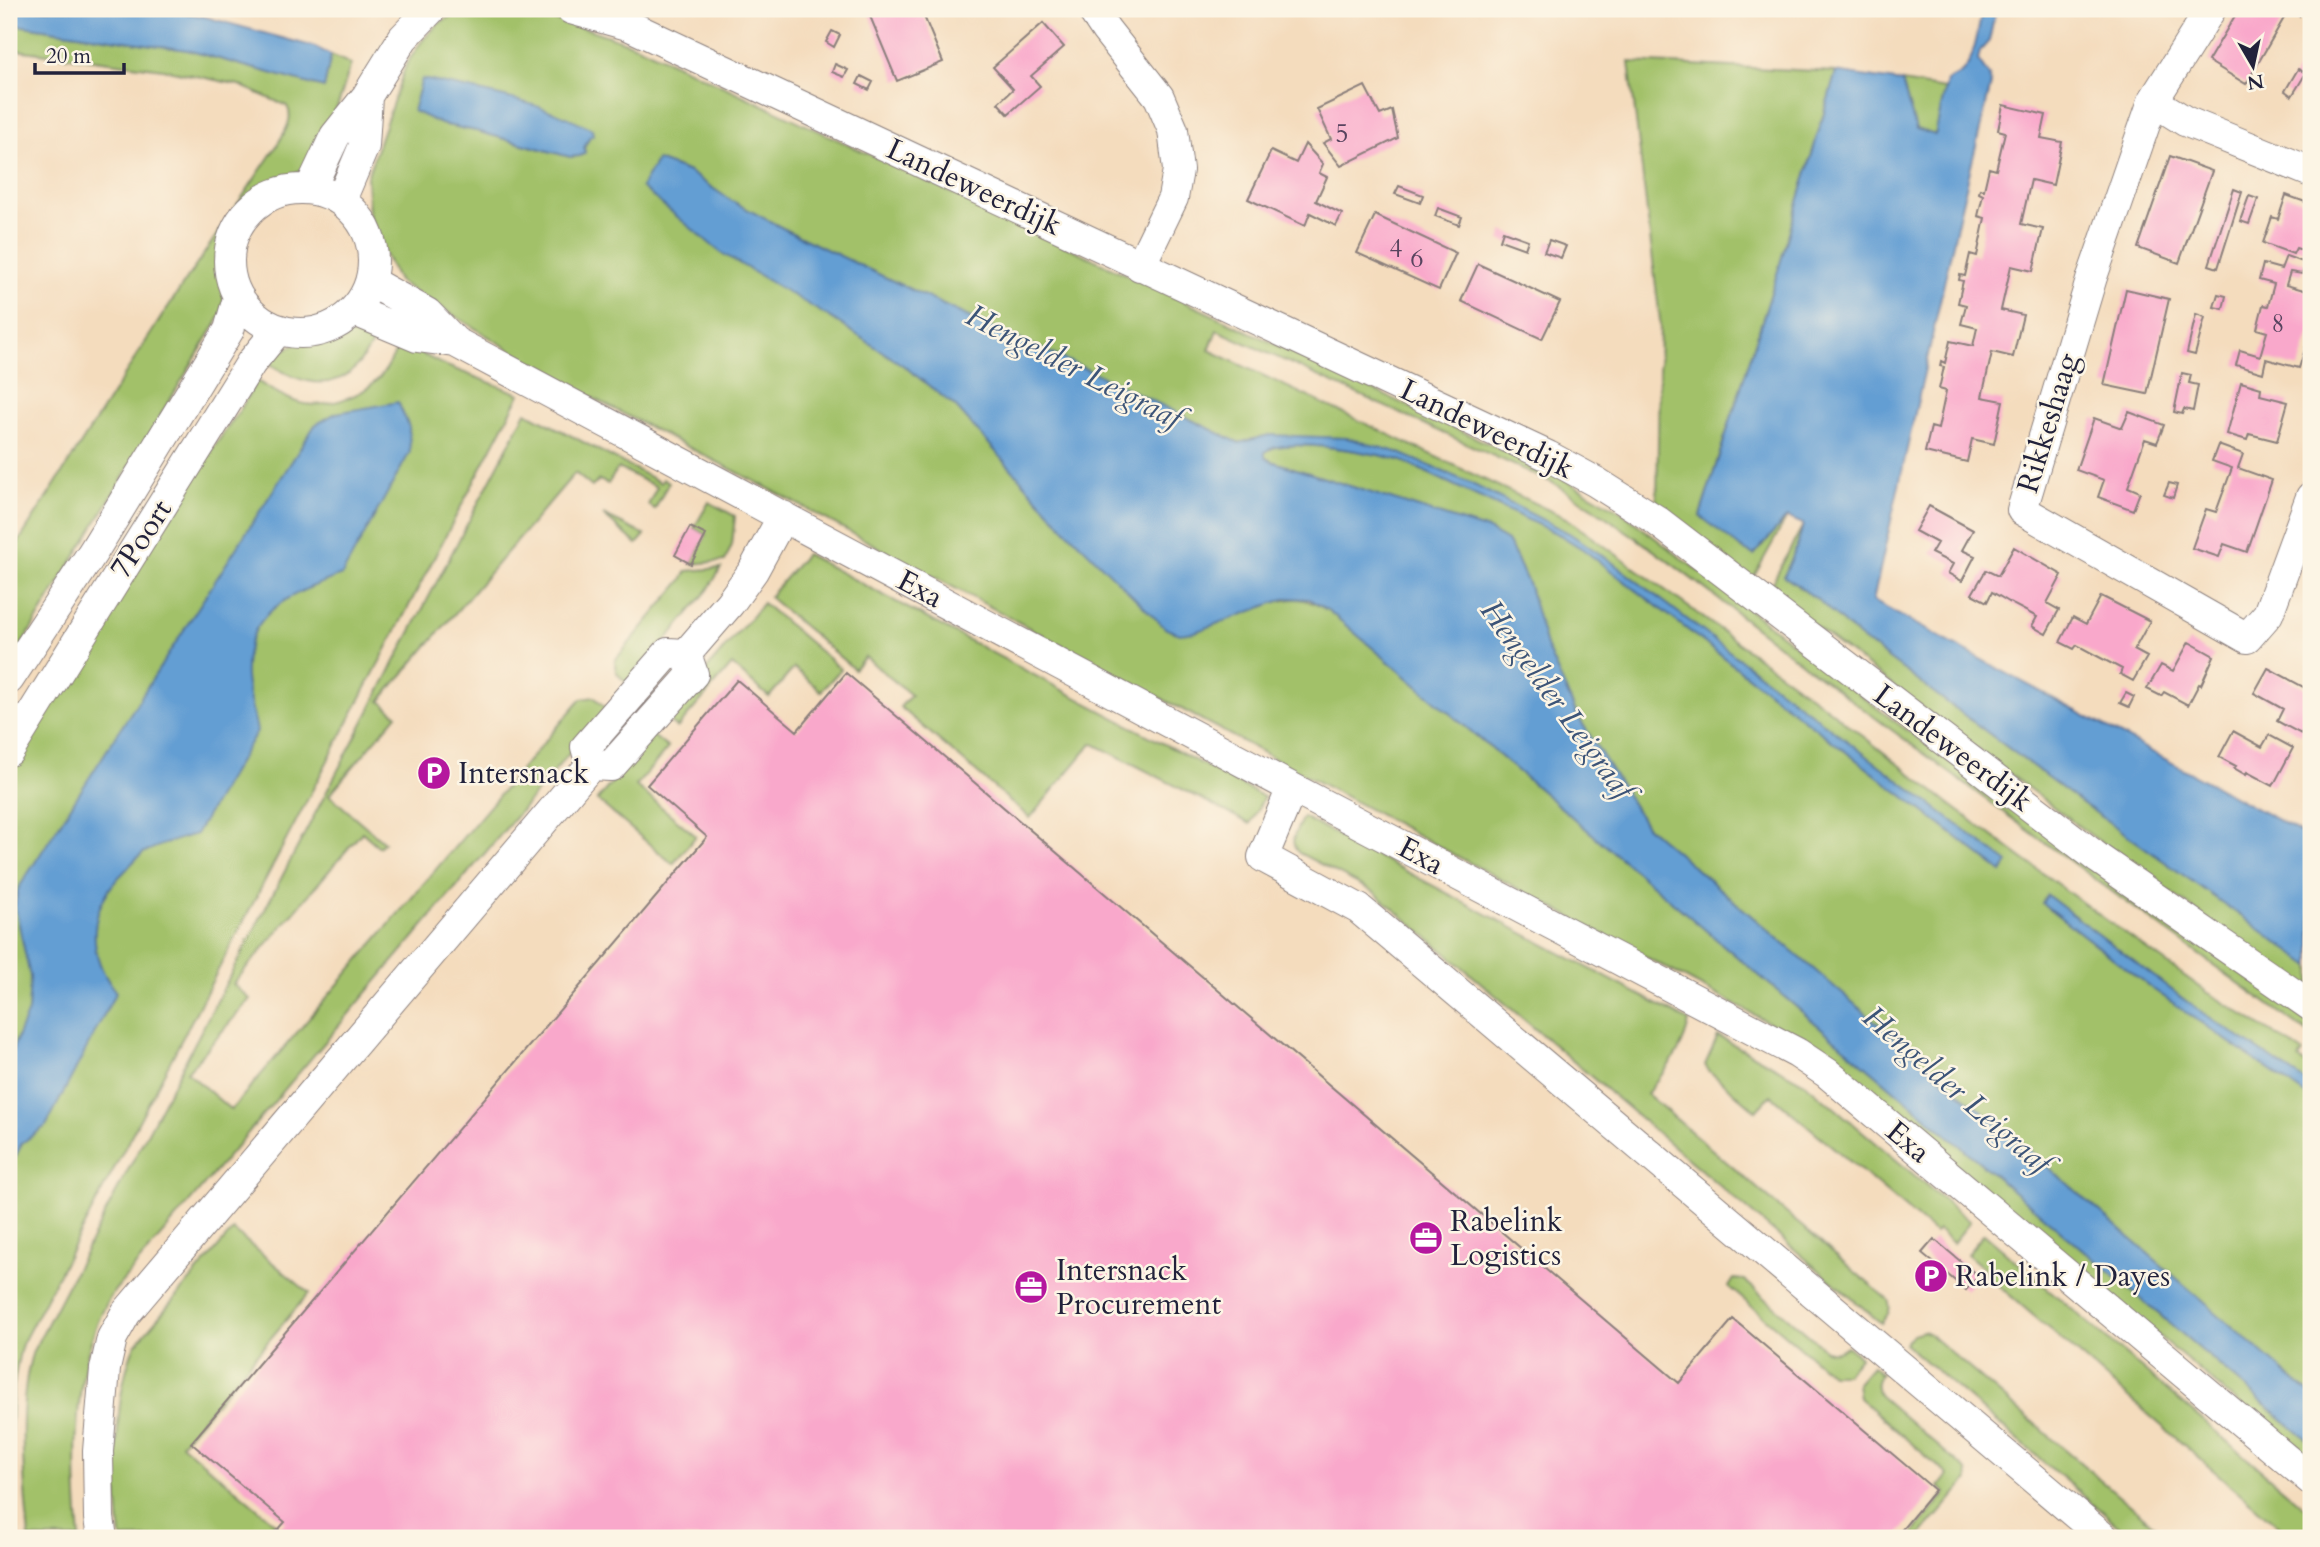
<svg xmlns="http://www.w3.org/2000/svg" width="2320" height="1547" font-family="Cardo,serif">
<style>
.green{fill:#a2c169;stroke:#627252;stroke-width:2;fill-rule:evenodd}
.water{fill:#649ed3;stroke:#436087;stroke-width:2}
.building{fill:#f9a8cb}
.lines{fill:none;stroke-linecap:round;stroke-linejoin:round}
.minor-casing{stroke:#8b7f7c;stroke-width:32}
.minor{stroke:#fff;stroke-width:30}
.labels{text-anchor:middle;dominant-baseline:central;stroke-width:5;stroke-linejoin:round;paint-order:stroke}
.number-label{font-size:26px;fill:#58445f}
.street-label{font-size:30px;fill:#22223b;stroke:#fcf5e5}
.poi-label{font-size:30px;fill:#22223b;stroke:#fcf5e5;text-anchor:start}
.water-label{font-size:32px;font-style:italic;fill:#3c5478;stroke:#fcf5e5}
</style>
<rect width="100%" height="100%" fill="#fcf5e5"/>
<filter id="ink" filterUnits="userSpaceOnUse"><feTurbulence type="fractalNoise" baseFrequency=".0143" numOctaves="2"/><feDisplacementMap in="SourceGraphic" scale="14" xChannelSelector="R" yChannelSelector="G"/><feConvolveMatrix kernelMatrix="1 2 1 2 8 2 1 2 1" color-interpolation-filters="sRGB"/></filter>
<filter id="wash" filterUnits="userSpaceOnUse"><feTurbulence type="fractalNoise" baseFrequency=".00686" numOctaves="4" result="noise"/><feDisplacementMap in="SourceGraphic" scale="28" xChannelSelector="R" yChannelSelector="G"/><feGaussianBlur stdDeviation="1.57" result="paint"/><feColorMatrix in="noise" values="0 0 0 0 0 0 0 0 0 0 0 0 0 0 0 0 0 1.4 0 .05"/><feComposite in="paint" operator="in"/></filter>
<g filter="url(#wash)">
<rect width="100%" height="100%" fill="#f4dcbd"/>
<!-- green -->
<path class="green" d="M475 9H514L591 30 637 46 1562 478 1620 511 1885 714 2100 872 2311 1022V1035C2150 920 1990 803 1831 685 1738 616 1652 543 1553 483L1217 330 1209 350 1566 518 1822 704 1952 806 2091 909 2207 992 2303 1052 2299 1059 2311 1068V1085L2194 1007 2047 895 2042 903 2150 987 2311 1099V1395L2016 1139 1940 1077 1646 826 1577 715 1546 646 1529 586 1516 557 1507 541 1488 530 1271 461 1264 457 1265 452C1284 436 1377 453 1402 461L1560 535 1584 550 2002 872 2007 863 1609 560 1569 533 1397 452 1269 435 1239 443 1097 374 979 322 790 232 730 200 689 172 657 160 836 321 904 366 956 407 1067 531 1269 604C1296 596 1304 597 1329 611L2311 1443V1465L1822 1051 760 484 569 386 398 281 381 247 369 214 367 177 406 65 421 42 438 24 451 16ZM441 124 590 135 584 148 585 153 580 156 570 157 476 131Z
M9 24 187 50 324 88 331 55 351 64C342 91 330 138 312 159 285 193 240 184 223 234 216 255 223 272 224 293 224 300 223 307 222 314L9 666V557L162 316 276 147C283 134 295 120 287 106L239 85 163 69 9 49Z
M1629 62 1836 72 1777 274 1700 515 1754 555 1787 517 1752 580 1657 504 1660 320Z
M1902 82 1945 89 1935 135 1916 129Z
M369 330 378 333C371 346 364 359 353 370 326 394 292 379 267 362 292 338 335 332 369 330Z
M400 343 444 365 520 394 22 1344C6 1401 10 1480 16 1538H9V775L148 541 242 407 256 381C270 388 285 399 300 403 323 409 361 397 377 380 388 370 393 356 400 343Z
M526 412 661 483 663 479 669 482 655 509 648 505 657 487 618 468 608 484 599 480 592 487 575 473 380 701 397 715 329 795 384 842 379 847 362 832 233 984 250 999 187 1072 231 1110 581 699 594 697 607 709 115 1290C71 1353 73 1464 80 1538H29C24 1484 16 1402 33 1351Z
M709 502 735 516 732 545 725 561 691 564 706 535 694 528Z
M603 515 645 535 637 544Z
M1803 525 1798 544 1785 577 1818 600 1858 636 2078 800 2298 956 2311 966V994L2081 828 1768 591Z
M806 554 1264 797 1250 824 1092 743 1030 818 900 707 911 695 865 657 854 669 769 597Z
M721 568 708 590 629 685C620 677 612 671 616 659L682 580 687 571Z
M763 603 841 669 821 691 794 668 769 697 732 665 677 728 665 718Z
M652 735 668 748 636 786 696 836 673 864 597 800Z
M1303 817 1689 1021C1684 1052 1664 1070 1647 1094L1888 1300C1892 1310 1888 1315 1881 1323L1374 892 1299 853C1287 842 1297 830 1303 817Z
M1718 1036 1805 1083 1970 1222 1953 1243 1938 1230 1935 1233 1923 1223 1771 1095 1756 1111 1708 1070 1705 1065Z
M233 1230 309 1293 181 1444 275 1523 262 1538H121C115 1482 112 1397 135 1345Z
M1984 1234 2311 1513V1538H2292L1984 1273 1986 1270 1967 1254Z
M1734 1279 1744 1280 1826 1350C1835 1353 1840 1351 1847 1346L1860 1357 1846 1374H1831L1729 1287Z
M1923 1331 1928 1333 2169 1538H2133L1905 1344 1913 1334Z
M1872 1366 1881 1374C1875 1382 1876 1386 1879 1395L1967 1471 1968 1480 1918 1538H1909L1946 1493 1939 1487 1948 1475 1859 1398 1857 1383Z"/>
<!-- water -->
<path class="water" d="M9 9H161L202 16 315 47 331 55 324 88 187 50 9 24Z
M1982 9H1996L1989 41 1980 51 1978 60 1989 76 1991 84 1960 212 1873 601 2311 838V966L2078 800 1858 636 1818 600 1784 576 1798 544 1803 524 1787 517 1754 555 1742 549 1700 516 1777 274 1836 72 1902 82 1916 129 1935 135 1947 81C1952 78 1958 76 1962 72 1975 61 1979 25 1982 9Z
M422 79C479 91 540 101 592 129L593 136H590L584 148 585 153 580 156 570 157 476 131 441 124 413 111Z
M657 160 689 172 730 200 790 232 979 322 1097 374 1239 443 1269 435 1347 438 1397 452 1470 483 1569 533 1609 560 2008 863 2002 872 1584 550 1560 535 1402 461C1377 453 1284 436 1265 452V457L1271 461 1488 530 1507 541 1516 557 1529 586 1546 646 1577 715 1646 826 1940 1077 2016 1139 2311 1395V1443L1329 611 1309 599 1287 598 1195 632 1180 634 1166 629 1067 531 956 407 904 366 836 321 720 252 641 187Z
M398 402 409 427 410 452 342 575C291 594 243 611 246 677 247 695 254 714 257 731L196 834C179 839 161 844 145 852 137 856 131 865 125 871 88 906 85 952 116 992L46 1126 22 1143 9 1171V1058L28 1011 30 977 15 906 18 889 315 425 336 413Z
M2047 895 2194 1007 2311 1085V1099L2150 987 2042 903Z"/>
<g id="blocks">
<!-- building -->
<path class="building" d="M867 9H921L943 62 897 81Z
M2239 9H2269L2284 18 2246 84 2208 61Z
M2289 9H2304L2299 16Z
M1043 23 1064 47 1031 76 1040 86 1008 114 998 103 1013 89 993 67Z
M832 31 840 35 834 47 826 42Z
M835 64 848 70 844 77 832 72Z
M2298 69 2306 73 2292 96 2285 91Z
M861 76 873 82 869 90 857 84Z
M1365 86 1380 115 1392 110 1398 138 1341 166 1323 143 1331 139 1317 109Z
M2003 105 2046 115 2041 138 2062 142 2053 185 2031 180 2021 224 2043 229 2033 271 2011 266 2001 310 2023 315 2013 357 1992 352 1982 397 2003 401 1994 444 1972 439 1967 462 1925 452 1931 427 1938 429 1946 391 1939 389 1944 367 1940 366 1941 361 1945 363 1950 341 1973 346 1977 328 1961 324 1966 305 1958 303 1963 281 1959 280 1960 275 1965 276 1970 254 1977 256 1985 218 1978 216 1983 195 1979 193 1980 189 1984 190 1989 168 1996 170 2005 132 1998 130Z
M1305 144 1323 164 1319 173 1327 177 1316 201 1342 214 1336 226 1310 213 1305 226 1248 199 1271 151 1296 163Z
M2170 156 2212 171 2179 263 2138 248Z
M1399 186 1423 195 1420 203 1395 194Z
M2234 189 2242 192 2218 268 2209 265Z
M2286 195 2311 204 2309 210 2311 211V253L2296 248 2293 254 2263 243 2272 217 2278 219Z
M2249 196 2258 199 2249 224 2240 221Z
M1438 208 1462 217 1459 225 1435 216Z
M1375 215 1456 253 1439 290 1357 253Z
M1503 231 1528 240 1525 249 1500 240Z
M1549 240 1566 246 1561 258 1544 252Z
M2286 256 2306 263 2302 274 2290 272 2286 285 2311 292V330L2299 368 2266 359 2263 373 2236 365 2240 350 2260 356 2267 332 2257 329 2263 305 2268 306 2274 284 2259 280 2263 264 2281 269Z
M1478 264 1560 302 1542 339 1461 301Z
M2126 289 2169 299 2147 394 2104 385Z
M2218 294 2226 296 2223 309 2214 307Z
M2196 314 2205 317 2195 355 2187 353Z
M2182 373 2191 375 2189 383 2198 385 2193 411 2184 409 2182 414 2174 412Z
M2241 382 2261 388 2260 395 2288 402 2277 441 2249 434 2247 440 2227 434Z
M2129 412 2164 425 2157 443 2145 439 2128 487 2140 492 2133 510 2098 497 2104 480 2076 470 2094 418 2122 428Z
M2218 445 2243 454 2238 468 2272 480 2247 552 2224 544 2219 557 2192 548 2206 509 2216 512 2232 468 2212 461Z
M2169 483 2177 485 2173 498 2164 495Z
M1929 506 1973 530 1962 550 1975 556 1962 581 1948 573 1953 564 1931 553 1937 543 1915 531Z
M690 527 706 535 691 564 675 555Z
M2014 547 2062 575 2047 603 2059 610 2046 634 2032 626 2037 617 2014 605 1992 592 1987 602 1972 594 1986 570 1998 576Z
M2101 596 2150 621 2134 650 2147 657 2133 681 2120 674 2122 669 2099 657 2077 645 2074 649 2060 642 2073 617 2086 624Z
M2189 642 2214 656 2201 685 2199 684 2188 705 2164 692 2161 696 2147 689 2161 665 2173 671Z
M2268 668 2311 691V704L2304 718 2309 720 2301 734 2277 721 2283 709 2254 693Z
M846 673 1679 1383 1733 1319 1935 1490 1895 1538H271L285 1522 191 1443 707 837 647 785 737 680 797 731Z
M2126 693 2134 697 2129 707 2120 703Z
M2233 731 2262 747 2269 735 2293 748 2273 786 2247 772 2246 775 2234 768 2236 766 2219 757Z
M1934 1239 1978 1276 1966 1290 1922 1253Z"/>
</g>
</g>
<g filter="url(#ink)">
<use href="#blocks" fill-opacity="0" stroke="#8b7f7c" stroke-width="2"/>
<g class="lines">
<!-- minor casing -->
<g class="minor-casing">
<path id="minor" d="M571 9 628 25 1548 456 1596 482 1656 520 2099 859 2311 1006
M1092 9 1106 30 1159 97 1173 130 1178 170 1173 198 1140 266
M2211 9 2153 101 2092 277 2022 510 2247 638 2268 614 2311 497
M2153 101 2185 121 2311 172
M229 261a72 72 0 1 1 144 0a72 72 0 1 1-144 0Z
M310 189 335 136 367 96 403 38 431 9
M341 200 364 146 367 96
M371 282 427 313 455 342 1292 788 1797 1053 1827 1073 2311 1480
M355 311 417 337 455 342
M686 654 730 603 753 571 783 516
M9 679 93 552 229 330 238 298
M9 751 251 363 278 330
M591 765 611 766 693 674 686 654
M591 765 586 747 668 653 686 654
M1292 788 1263 857 1359 909 2104 1538
M102 1538 99 1518 98 1451 105 1369 112 1338 126 1313 591 765"/>
</g>
<!-- minor -->
<use href="#minor" class="minor"/>
</g>
</g>
<!-- icons -->
<defs>
<g id="parking-disc" transform="scale(1.75)"><circle r="9.5" fill="#b5179e" stroke="#fcf5e5"/><path d="M-3.5-5.5H1a3.5 3.5 0 0 1 0 7H-1V5.5H-3.5ZM-1-3.4V-.6H.8a1.4 1.4 0 0 0 0-2.8Z" fill="#fff"/></g>
<g id="office-disc" transform="scale(1.75)"><circle r="9.5" fill="#b5179e" stroke="#fcf5e5"/><path d="M-6-3h4V-5.5h4V-3h4V5H-6ZM-1-4.5V-3h2v-1.5ZM-6 0V1H6V0Z" fill="#fff"/></g>
</defs>
<g fill-rule="evenodd">
<use href="#parking-disc" x="434" y="773"/>
<use href="#office-disc" x="1426" y="1238"/>
<use href="#parking-disc" x="1931" y="1276"/>
<use href="#office-disc" x="1031" y="1287"/>
</g>
<g class="labels">
<!-- number labels -->
<g class="number-label">
<text x="1342" y="133">5</text>
<text x="1396" y="248">4</text>
<text x="1417" y="258">6</text>
<text x="2278" y="323">8</text>
</g>
<!-- street labels -->
<g class="street-label">
<text transform="translate(974 187) rotate(25)">Landeweerdijk</text>
<text transform="translate(2048 423) rotate(-73)">Rikkeshaag</text>
<text transform="translate(1487 429) rotate(26)">Landeweerdijk</text>
<text transform="translate(141 539) rotate(-57)">7Poort</text>
<text transform="translate(920 589) rotate(28)">Exa</text>
<text transform="translate(1953 748) rotate(37)">Landeweerdijk</text>
<text transform="translate(1421 856) rotate(28)">Exa</text>
<text transform="translate(1908 1142) rotate(40)">Exa</text>
</g>
<!-- poi labels -->
<g class="poi-label">
<text x="458" y="773">Intersnack</text>
<text x="1450" y="1221">Rabelink<tspan x="1450" dy="34">Logistics</tspan></text>
<text x="1056" y="1270">Intersnack<tspan x="1056" dy="34">Procurement</tspan></text>
<text x="1955" y="1276">Rabelink / Dayes</text>
</g>
<!-- water labels -->
<g class="water-label">
<text transform="translate(1074 367) rotate(27)">Hengelder Leigraaf</text>
<text transform="translate(1557 700) rotate(54)">Hengelder Leigraaf</text>
<text transform="translate(1957 1090) rotate(41)">Hengelder Leigraaf</text>
</g>
</g>
<!-- margin -->
<rect width="2320" height="1547" fill="none" stroke="#fcf5e5" stroke-width="35"/>
<!-- north arrow -->
<g transform="translate(2253 66) rotate(171)" stroke="#fcf5e5" stroke-width="5" paint-order="stroke">
<path d="M0-5L12 26L0 18L-12 26Z" fill="#22223b"/>
<text y="-10" font-size="19" font-weight="bold" text-anchor="middle" fill="#22223b">N</text>
</g>
<!-- scale -->
<path d="M35 63v10h89v-10" fill="none" stroke="#22223b" stroke-width="3.5"/>
<text x="46" y="63" font-size="21" fill="#22223b" stroke="#fcf5e5" stroke-width="5" paint-order="stroke">20 m</text>
</svg>
